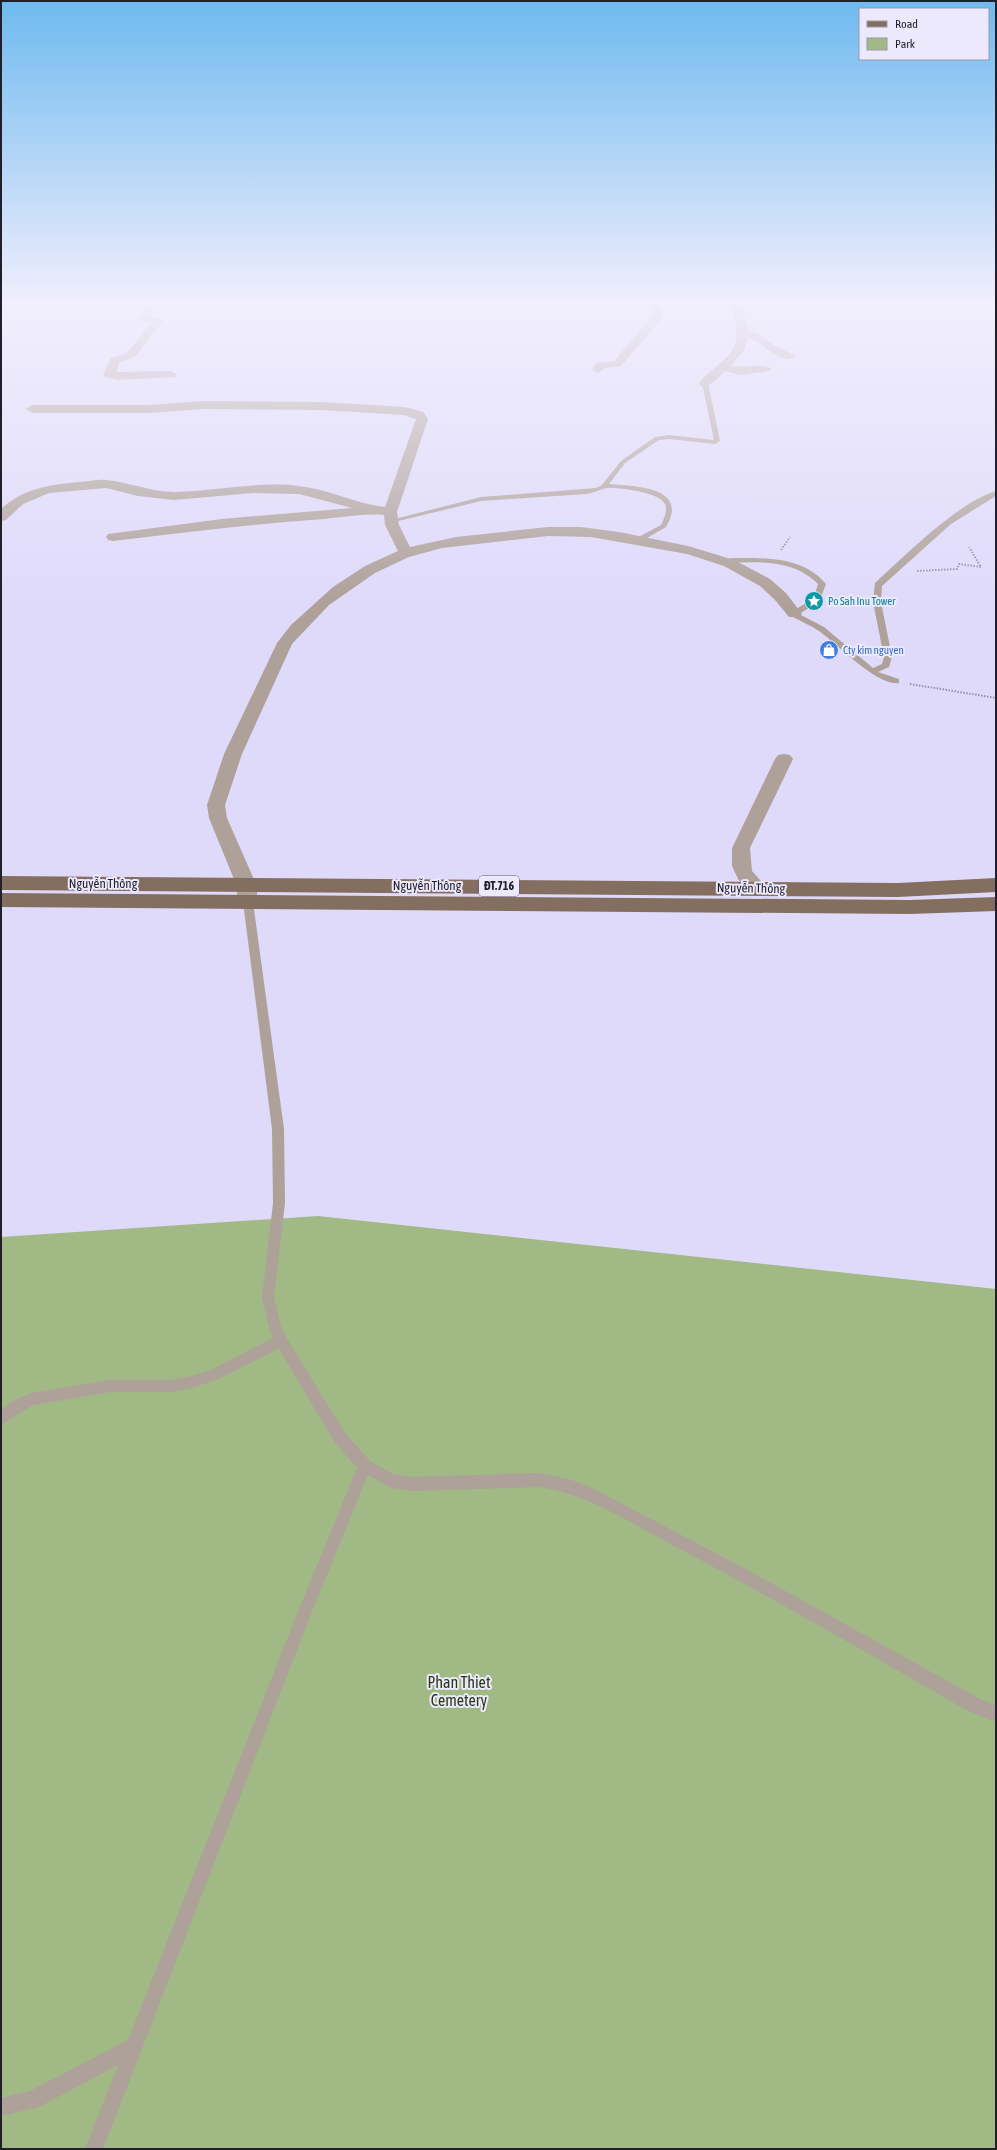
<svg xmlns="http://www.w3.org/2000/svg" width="997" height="2150" font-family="'Asap Condensed',sans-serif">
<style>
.green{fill:#a1b984}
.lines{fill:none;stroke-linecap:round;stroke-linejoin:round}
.path{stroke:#9491a8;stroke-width:2;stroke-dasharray:1.5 1.5;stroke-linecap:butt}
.service{fill:#aea199;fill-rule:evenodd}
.minor{fill:#aea199;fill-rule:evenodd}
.primary{fill:#846e5f;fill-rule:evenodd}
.labels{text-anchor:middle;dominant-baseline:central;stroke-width:4;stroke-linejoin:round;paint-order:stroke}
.far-culture-label{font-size:11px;fill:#0d838f;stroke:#ece9fd;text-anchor:start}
.far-shop-label{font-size:11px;fill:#366cbe;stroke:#ece9fd;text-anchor:start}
.shield{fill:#ece9fd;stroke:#5d5c69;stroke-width:1}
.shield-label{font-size:12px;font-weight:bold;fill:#201f2a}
.street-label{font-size:13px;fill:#201f2a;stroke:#ece9fd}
.near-park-label{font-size:16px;fill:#2a3914;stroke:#ece9fd}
</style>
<rect width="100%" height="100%" fill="#dfdafa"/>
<!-- green -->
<path class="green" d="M318 1216 996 1289V2149H1V1237Z"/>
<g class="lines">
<!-- path -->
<path class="path" d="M781 550 790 537
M917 571 957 569 959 564 981 567 969 547
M910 684 996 698"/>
<!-- service -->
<path class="service" d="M705 381 708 383 720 441 715 444 669 439 659 440 625 463 609 484C635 486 690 487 666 527L640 542 633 540 661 525C664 519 668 510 665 504 660 492 618 487 607 488 602 489 593 493 586 494L481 501 390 523 387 521 481 497 596 488 602 485 621 461 655 437 669 435 714 440 702 383Z
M996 491V496L951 524 882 586 881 602 892 657 889 667 878 672 899 679V683C878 687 836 643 819 631 810 625 800 621 791 616V612L813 599 818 584C793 559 760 562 727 563L723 561C728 557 738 558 745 558 774 558 806 560 826 584L819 602 799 614 824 627 873 668 882 664 884 657 873 602 875 583C906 555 957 503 996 491Z
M248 899 253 902 284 1129 285 1203 274 1297 281 1327 286 1337 345 1433 370 1461 393 1474 412 1477 539 1473 569 1479 590 1487 742 1567 978 1698 996 1706V1722L966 1710C869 1654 773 1598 674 1546 631 1523 588 1494 539 1487L412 1491 391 1488 368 1475 313 1609 103 2149H85L118 2065 39 2107 1 2116V2098L30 2091 128 2040 299 1609 357 1468 335 1443 279 1349 219 1379 192 1388 171 1392H110L33 1405 1 1425V1410L14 1400 32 1393 110 1380H171L192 1376 211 1370 273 1338 269 1327 262 1297 273 1203 272 1129 243 902Z"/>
<!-- minor -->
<path class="minor" d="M140 303 154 304 155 306 150 316 162 319 163 321 135 357 120 362 116 372 171 371 177 375 175 377 117 380 105 377 103 375 111 358 127 353 151 323 140 320 139 318 144 307Z
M303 303H324V304L319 307 304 305Z
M650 303H660L663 313 660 321 621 366 605 368 598 373 594 371 592 369 597 363 614 361 651 318 653 313Z
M684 303H925L920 306 852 309 742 307 749 331 759 334 773 345 796 356 794 358C777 363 761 340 748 338L744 350 731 366C741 368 766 363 771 369L769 371 740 375 725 371C718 377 711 388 701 386L699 383 701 380C729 354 746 351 731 307L689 306Z
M204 401 322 402 405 407 423 412 428 419 397 512 399 525 410 547 456 537 548 527H581L619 532 688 546 734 560 770 579 786 593 802 614 799 617H789L775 600 760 586 724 566 687 554 591 537 548 536 442 548 409 557 375 573 329 605 292 644 242 754 225 805 227 818 256 884 258 902 255 907 248 909 241 907 238 902 236 884 209 818 207 805 224 754 277 643 291 625 333 587 365 566 398 551 385 525 384 515C360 513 335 519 311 520 245 525 179 533 113 541L108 540 106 537 108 534 222 519 352 508 299 494 253 493 174 500 138 496 106 488 49 493 23 504 6 520 1 521V509C24 488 49 485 79 482 88 482 98 479 106 480 129 482 151 492 175 492 217 491 258 481 299 486 329 489 356 504 385 507L416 419 404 415 322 410 204 409 148 413H32L26 409 32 405H148Z
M784 754 790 755 793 759 750 848 752 871 767 888 764 893 757 895 750 893 738 879 732 866V848L775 759 778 755Z"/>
<!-- primary -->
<path class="primary" d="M1 876 898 883 996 878V892L898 897 1 890Z
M1 893 910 900 996 897V911L910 914 1 907Z"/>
</g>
<!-- sky -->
<linearGradient id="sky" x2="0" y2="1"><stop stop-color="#6ebaef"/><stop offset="0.5" stop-color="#f1eefd"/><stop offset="1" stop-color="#f1eefd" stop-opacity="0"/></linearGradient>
<rect width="997" height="604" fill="url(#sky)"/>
<!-- icons -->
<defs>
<g id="sight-disc" transform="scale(1)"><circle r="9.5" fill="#0f9aa8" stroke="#ece9fd"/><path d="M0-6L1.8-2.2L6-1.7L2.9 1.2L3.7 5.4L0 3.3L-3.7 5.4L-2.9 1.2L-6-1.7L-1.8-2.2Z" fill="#fff"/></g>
<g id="shop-disc" transform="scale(1)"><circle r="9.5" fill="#3f7fe0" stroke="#ece9fd"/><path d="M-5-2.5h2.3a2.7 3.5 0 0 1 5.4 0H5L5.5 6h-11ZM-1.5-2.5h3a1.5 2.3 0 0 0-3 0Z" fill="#fff"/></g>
</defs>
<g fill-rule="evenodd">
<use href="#sight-disc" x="814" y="601"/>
<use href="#shop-disc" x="829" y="650"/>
</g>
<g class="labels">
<!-- far-culture labels -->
<g class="far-culture-label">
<text x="828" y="601">Po Sah Inu Tower</text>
</g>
<!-- far-shop labels -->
<g class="far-shop-label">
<text x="843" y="650">Cty kim nguyen</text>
</g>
<!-- shield labels -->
<rect class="shield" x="479" y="876" width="40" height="20" rx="3"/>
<g class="shield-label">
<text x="499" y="886">ĐT.716</text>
</g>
<!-- street labels -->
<g class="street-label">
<text x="103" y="883">Nguyễn Thông</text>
<text x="427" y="885">Nguyễn Thông</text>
<text transform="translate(751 888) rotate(1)">Nguyễn Thông</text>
</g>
<!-- near-park labels -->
<g class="near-park-label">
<text x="459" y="1682">Phan Thiet<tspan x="459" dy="18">Cemetery</tspan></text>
</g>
</g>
<!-- border -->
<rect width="997" height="2150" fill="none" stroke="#201f2a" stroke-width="4"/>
<!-- legend -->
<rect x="859" y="8" width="130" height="52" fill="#ece9fd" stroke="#9a98a9"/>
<rect x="867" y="21" width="20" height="6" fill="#846e5f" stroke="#9a98a9"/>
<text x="895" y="28" font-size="12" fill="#201f2a">Road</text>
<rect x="867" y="38" width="20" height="12" fill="#a1b984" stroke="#9a98a9"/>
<text x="895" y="48" font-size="12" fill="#201f2a">Park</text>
</svg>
